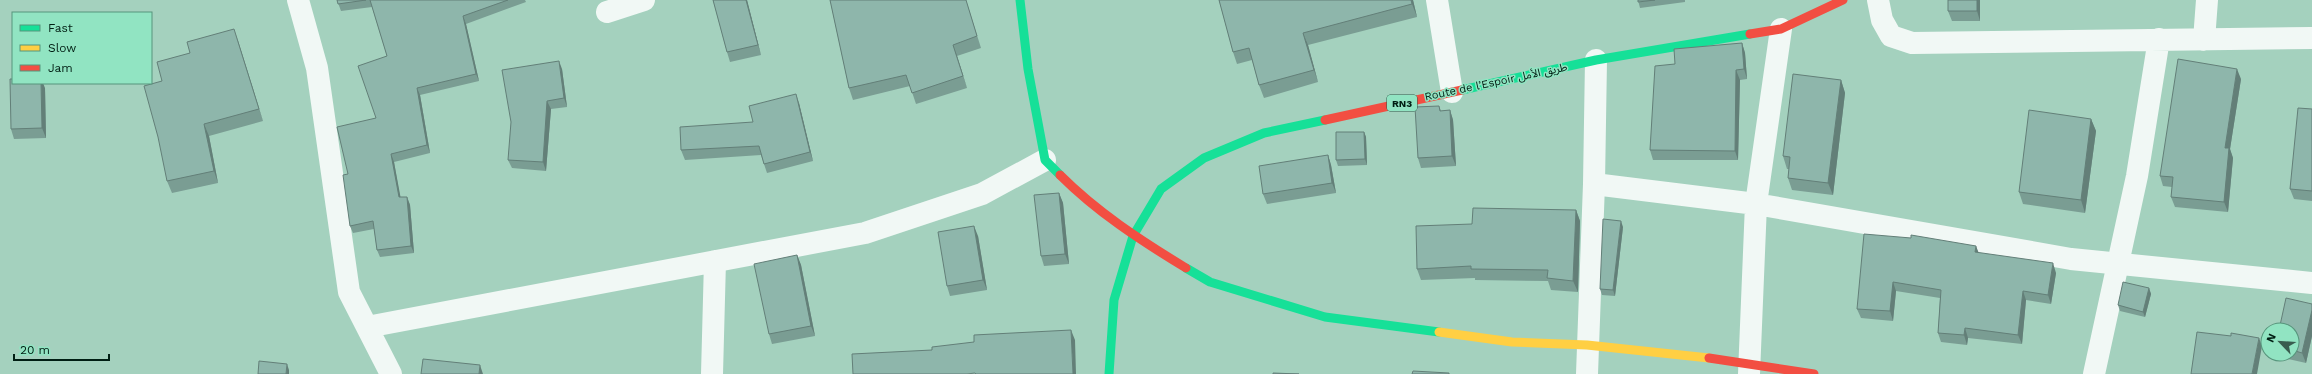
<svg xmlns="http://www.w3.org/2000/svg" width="2312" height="374" font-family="'Work Sans','Noto Sans Arabic',sans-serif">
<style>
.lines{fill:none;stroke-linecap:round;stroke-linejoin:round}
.street{stroke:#f1f8f5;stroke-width:22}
.fast{stroke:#16e098;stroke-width:9}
.slow{stroke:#ffcf43;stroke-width:9}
.jam{stroke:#f24e42;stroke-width:9}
.wall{fill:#7a9d93}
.shaded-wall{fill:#637f78}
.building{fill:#8eb6ab;stroke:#637f78}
.labels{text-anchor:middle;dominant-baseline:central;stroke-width:3;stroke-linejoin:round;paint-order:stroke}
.shield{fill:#91e4c2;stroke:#2c5948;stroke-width:1}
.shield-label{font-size:10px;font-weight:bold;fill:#001e13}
.street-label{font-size:11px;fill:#001e13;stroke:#91e4c2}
</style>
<rect width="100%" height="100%" fill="#a4d1be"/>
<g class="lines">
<!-- street -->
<path class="street" d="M298 0 317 68 349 292 391 374
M1437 0 1452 92
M1878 0 1882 20 1891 36 1912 43 2312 38
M607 12 644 0
M2204 40 2207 0
M1594 184 1756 204 2071 259 2312 283
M367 327 865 233 982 194 1045 160
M712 374 715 261
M1587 374 1594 184 1596 60
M1749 374 1756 204 1781 29
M2094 374 2137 176 2159 39"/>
<!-- fast -->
<path class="fast" d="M1020 0 1028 69 1045 160 1060 175
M1462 90 1596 60 1750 34
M1186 268 1210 282 1325 317 1439 332
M1109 374 1114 300 1133 236 1161 189 1204 158 1264 133 1325 120"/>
<!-- slow -->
<path class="slow" d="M1439 332 1512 342 1587 345 1709 358"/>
<!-- jam -->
<path class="jam" d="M1750 34 1781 29 1843 0
M1325 120 1462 90
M1060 175C1097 212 1140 240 1186 268
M1709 358 1814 374"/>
</g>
<!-- wall -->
<path class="wall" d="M337 0H525L526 2 466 24 479 81 420 95 430 153 394 162 400 197H407L410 205 414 253 380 257 377 250 374 229 353 233 350 226 348 174 376 118 387 56 372 7 341 11Z
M713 0H747L761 55 730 62 727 52Z
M830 0H966L981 48 957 56 967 88 916 104 910 86 853 100 849 88Z
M1219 0H1413L1417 17 1308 45 1318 82 1264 98 1259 85 1252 60 1237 64 1233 52Z
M1638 0H1685V2L1640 8Z
M1948 0H1980V21H1952L1948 11Z
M238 41 263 121 209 136 218 183 172 193 167 181 162 81Z
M1742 43 1745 53 1747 79 1740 80 1738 160H1653L1650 150 1675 64Z
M562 69 567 107 551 109 546 171 512 168 508 160Z
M2241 79 2230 149 2233 158 2228 212 2175 207 2171 197 2172 187 2163 186 2160 176Z
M1841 80 1845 93 1833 195 1792 190 1788 178 1789 169H1787L1783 156Z
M45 88 46 138 14 139 11 129Z
M799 103 813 161 767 173 761 155 685 160 681 150 753 122Z
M1439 106 1441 111 1450 110 1453 120 1456 166 1421 168 1418 158Z
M2312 109V201L2294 199 2290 189Z
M2091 119 2096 131 2085 213 2023 204 2019 192Z
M1364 132 1366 137 1367 165 1338 166 1336 160Z
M1328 155 1331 165 1336 193 1267 204 1263 194Z
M1059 193 1063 203 1069 264 1044 266 1041 256Z
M1576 210 1580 221 1578 292 1551 290 1548 281 1475 280V278L1421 280 1417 269 1472 224Z
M1623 227 1615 296 1602 295 1600 289Z
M978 236 987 290 950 296 947 286Z
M1911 238 1976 246 1978 253 2056 273 2051 304 2026 300 2022 344 1968 338 1967 345 1941 342 1938 333 1940 298 1896 291 1893 321 1861 318 1857 309Z
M797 255 801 265 815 336 772 344 769 334Z
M2149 288 2151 294 2145 317 2120 311 2118 305Z
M2312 304V336L2306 363 2279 357 2278 354H2292V330Z"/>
<!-- shaded-wall -->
<path class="shaded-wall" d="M746 0H747L761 55 758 45Z
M1411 0H1413L1417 17 1412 4Z
M1977 0H1980V21L1977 11Z
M463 16 466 24 479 81 476 74Z
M234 29 238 41 263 121 259 109Z
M1303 33 1308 45 1318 82 1314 70Z
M1742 43 1745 53 1747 79 1744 69Z
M953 45 957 56 967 88 963 76Z
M559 61 562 69 567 107 564 98Z
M2237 69 2241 79 2230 149 2233 158 2228 212 2224 202 2225 148Z
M1736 70 1740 80 1738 160 1735 151Z
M1841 80 1845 93 1833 195 1828 183Z
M41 83H43L45 88 46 138 42 128Z
M417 88 420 95 430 153 427 145Z
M796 94 799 103 813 161 810 152Z
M547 101 551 109 546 171 543 162Z
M1450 110 1453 120 1456 166 1452 156Z
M2091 119 2096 131 2085 213 2081 200Z
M204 124 209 136 218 183 214 171Z
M1364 132 1366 137 1367 165 1365 159Z
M391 154 394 162 402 205 399 197Z
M1328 155 1331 165 1336 193 1332 183Z
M1059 193 1063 203 1069 264 1065 254Z
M407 197 410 205 414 253 411 246Z
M1576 210 1580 221 1578 292 1573 281Z
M1621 221 1623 227 1615 296 1613 290Z
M974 226 978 236 987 290 983 280Z
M1976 246 1980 256 1975 252Z
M797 255 801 265 815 336 811 326Z
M2053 263 2056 273 2051 304 2048 295Z
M1893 282 1896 291 1893 321 1890 311Z
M2149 288 2151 294 2145 317 2143 312Z
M2023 291 2026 300 2022 344 2018 335Z
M2312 310V336L2306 363 2302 353Z
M1965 328 1968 338 1967 345 1964 335Z
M1071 330 1075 340 1076 374H1073Z
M2259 338 2262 346 2257 374H2252Z
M287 364 289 370V374H286Z
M480 365 483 374H479Z"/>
<!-- building -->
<path class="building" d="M337 0H366L338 4Z
M370 0H508L463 16 476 74 417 88 427 145 391 154 399 197H407L411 246 377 250 373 221 350 226 343 175 348 174 337 127 376 118 358 66 387 56Z
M713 0H746L758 45 727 52Z
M830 0H966L977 36 953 45 963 76 912 93 906 75 849 88Z
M1219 0H1411L1412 4 1303 33 1314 70 1259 85 1249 48 1233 52Z
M1638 0H1655L1638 2Z
M1948 0H1977V11H1948Z
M234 29 259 109 204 124 214 171 167 181 158 137 144 86 162 81 157 62 190 53 187 42Z
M1742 43 1744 69 1736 70 1735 151 1650 150 1655 66 1675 64 1674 49Z
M2178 59 2237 69 2225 148H2229L2224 202 2171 197 2173 177 2160 176Z
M559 61 564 98 547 101 543 162 508 160 511 122 502 70Z
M1793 74 1841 80 1828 183 1788 178 1790 157 1783 156Z
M10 79H13V83H41L42 128 11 129Z
M796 94 810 152 764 164 759 146 681 150 680 127 753 122 749 106Z
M1439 106 1440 111 1450 110 1452 156 1418 158 1415 107Z
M2298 108 2312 109V191L2290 189Z
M2029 110 2091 119 2081 200 2019 192Z
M1336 132H1364L1365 159 1336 160Z
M1328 155 1332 183 1263 194 1259 166Z
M1059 193 1065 254 1041 256 1034 195Z
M1473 208 1576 210 1573 281 1547 278 1548 270 1471 269V266L1417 269 1416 226 1472 224Z
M1603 219 1621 221 1613 290 1600 289Z
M974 226 983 280 947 286 938 232Z
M1864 234 1911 238V235L1976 246 1975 252 2053 263 2048 295 2023 291 2018 335 1965 328 1964 335 1938 333 1941 290 1893 282 1890 311 1857 309Z
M797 255 811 326 769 334 754 264Z
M2123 282 2149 288 2143 312 2118 305Z
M2286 298 2312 304V310L2302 353 2292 350V330H2279Z
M1071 330 1073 374H976L975 373 967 374H853L852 354 932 350V347L974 342V335Z
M2197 332 2231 336V333L2259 338 2252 374H2191Z
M423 359 480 365 479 374H421Z
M259 361 287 364 286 374H258Z
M1413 371 1449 373V374H1412Z
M1273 373 1299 374H1273Z"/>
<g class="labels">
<!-- shield labels -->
<rect class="shield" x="1387" y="95" width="30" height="16" rx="3"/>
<g class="shield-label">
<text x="1402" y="103">RN3</text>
</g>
<!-- street labels -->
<g class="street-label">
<text transform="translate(1496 82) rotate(-12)">Route de l’Espoir طريق الأمل</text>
</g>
</g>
<!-- legend -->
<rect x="12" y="12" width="140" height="72" fill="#91e4c2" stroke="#57957c"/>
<rect x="20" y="25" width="20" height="6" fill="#16e098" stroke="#57957c"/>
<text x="48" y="32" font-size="12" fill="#001e13">Fast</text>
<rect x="20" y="45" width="20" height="6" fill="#ffcf43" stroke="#57957c"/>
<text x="48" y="52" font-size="12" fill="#001e13">Slow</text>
<rect x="20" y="65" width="20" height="6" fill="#f24e42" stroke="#57957c"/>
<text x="48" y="72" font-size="12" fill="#001e13">Jam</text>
<!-- north arrow -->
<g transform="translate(2280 342) rotate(295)"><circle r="19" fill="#91e4c2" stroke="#57957c"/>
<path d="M0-3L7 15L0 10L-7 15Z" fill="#395d4f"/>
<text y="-6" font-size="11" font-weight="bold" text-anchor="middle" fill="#001e13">N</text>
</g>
<!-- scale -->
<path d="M14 354v6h95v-6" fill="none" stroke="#001e13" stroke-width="2"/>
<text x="20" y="354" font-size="12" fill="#001e13" stroke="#91e4c2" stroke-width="3" paint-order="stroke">20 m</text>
</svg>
